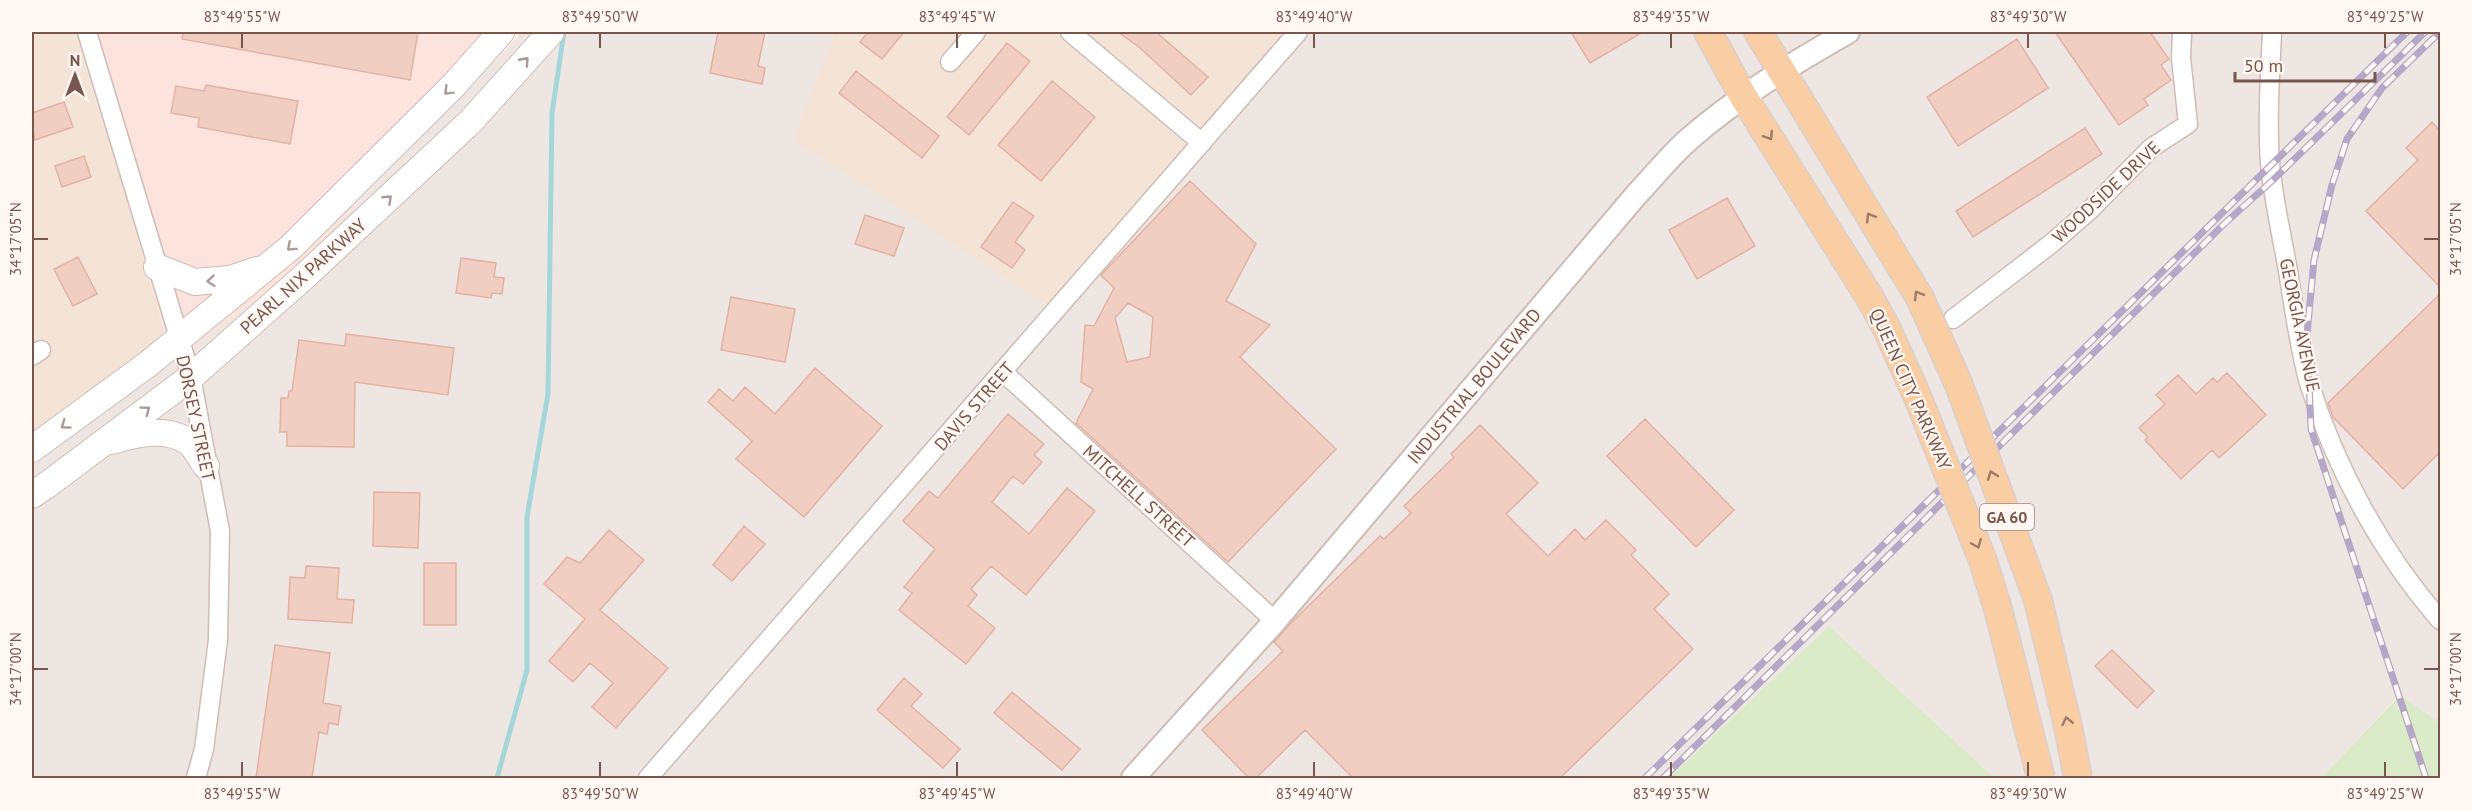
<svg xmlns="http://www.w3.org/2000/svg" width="2472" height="810" font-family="'PT Sans',sans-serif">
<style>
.residential{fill:#f4e4d8}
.commercial{fill:#fce3de}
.industrial{fill:#eee6e3}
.green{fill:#dbeac8}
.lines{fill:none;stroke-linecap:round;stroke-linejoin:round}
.stream{stroke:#a5d7d8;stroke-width:5}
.building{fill:#f1cec2;stroke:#e4b2a3;stroke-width:1.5;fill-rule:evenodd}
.minor-casing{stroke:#d1bbb2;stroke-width:21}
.tertiary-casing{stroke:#d1bbb2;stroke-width:26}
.secondary-casing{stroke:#d4bbaf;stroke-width:28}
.primary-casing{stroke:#d9d0cd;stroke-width:30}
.minor{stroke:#fff;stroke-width:18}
.tertiary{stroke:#fff;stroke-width:22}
.secondary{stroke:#fff;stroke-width:26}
.primary{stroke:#f9cea5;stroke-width:27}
.rail-casing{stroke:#b4a7c7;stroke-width:7}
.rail{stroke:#fff7f1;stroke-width:4.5;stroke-dasharray:14;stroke-linecap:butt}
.primary-bridge-casing{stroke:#d9d0cd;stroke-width:30;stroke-linecap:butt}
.primary-bridge{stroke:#f9cea5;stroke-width:27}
.oneway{stroke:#ad9a94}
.oneway2{stroke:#9e7a67}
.ticks{fill:none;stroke:#77564d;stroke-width:2}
.labels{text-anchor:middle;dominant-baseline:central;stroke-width:4.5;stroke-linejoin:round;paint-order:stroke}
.shield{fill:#fff7f1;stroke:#a0867e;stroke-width:1.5}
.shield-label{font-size:16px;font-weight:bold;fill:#77564d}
.street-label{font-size:18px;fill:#77564d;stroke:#fff7f1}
.neatline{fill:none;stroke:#77564d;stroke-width:2}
.ticks-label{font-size:15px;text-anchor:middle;fill:#77564d}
</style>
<rect width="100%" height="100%" fill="#fcf3ea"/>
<!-- residential -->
<path class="residential" d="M32 32H80L173 362 32 466Z
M835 32H1299L1046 305 792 140Z"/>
<!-- commercial -->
<path class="commercial" d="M80 32H494L495 59 283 280 173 362Z"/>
<!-- industrial -->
<path class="industrial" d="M522 32H835L793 140 1046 305 1299 32H2440V723L2399 695 2321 778H1995L1829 626 1669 778H32V466L283 280Z"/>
<!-- green -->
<path class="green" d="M1829 626 1995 778H1669Z
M2400 695 2440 723V778H2321Z"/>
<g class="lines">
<!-- stream -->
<path class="stream" d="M497 778 527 670V517L548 394 552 113 564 32"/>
</g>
<!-- building -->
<path class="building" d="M183 32H418L410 80 182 39Z
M718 32H765L758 66 765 68 762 84 710 73Z
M868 32H904L882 59 860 42Z
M1118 32H1156L1208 77 1191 95 1139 47Z
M1571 32H1643L1590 63Z
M2055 32H2150L2169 59 2161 65 2171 80 2144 99 2148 105 2119 125Z
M2017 39 2048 88 1958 146 1927 97Z
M1007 43 1030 61 969 135 947 117Z
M856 71 939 136 922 158 839 93Z
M1052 81 1095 117 1041 181 998 145Z
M206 85 298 101 290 144 198 127 199 118 171 113 176 86 204 91Z
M64 102 73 127 35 140 32 129V113Z
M2432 122 2440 131V287L2366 211 2418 160 2406 148Z
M2085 128 2102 154 1973 237 1956 211Z
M84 156 91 177 62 187 55 166Z
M1190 181 1256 244 1226 301 1270 325 1240 357 1336 449 1228 562 1076 423 1093 389 1081 382 1085 325 1094 326 1114 288 1101 275ZM1128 303 1153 317 1150 357 1127 362 1115 318Z
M1727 198 1755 246 1697 279 1669 230Z
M1013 202 1034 216 1015 242 1025 250 1012 268 981 247Z
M865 215 904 228 894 256 855 244Z
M78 257 97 294 73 306 54 269Z
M461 258 496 263 494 277 504 278 502 294 492 293 491 298 456 293Z
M2440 294V452L2403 489 2333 417 2328 403Z
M731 297 795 309 785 362 721 350Z
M346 334 454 348 448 395 355 382 354 447 287 446V432H280L281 398H288L289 391H292L299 340 345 346Z
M815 368 882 426 804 517 736 459 752 441 708 402 719 389 733 401 745 387 775 414Z
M2227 373 2266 415 2219 458 2212 450 2181 479 2145 440 2148 437 2139 428 2165 404 2156 395 2178 375 2196 394 2213 378 2217 382Z
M1008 414 1044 444 1034 455 1042 462 1023 484 1013 476 992 502 1029 534 1067 488 1095 511 1026 595 991 566 971 589 977 595 968 606 995 628 966 664 899 610 912 593 904 587 935 549 903 521 929 491 938 498Z
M1645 419 1734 510 1696 547 1607 456Z
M1480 425 1538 483 1506 514 1548 556 1575 529 1585 540 1606 520 1636 550 1631 555 1669 594 1654 609 1693 649 1560 778H1353L1305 730 1256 778H1249L1202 730 1283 651 1274 642 1291 623 1380 536 1384 539 1411 513 1404 506 1454 457 1451 454Z
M374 492 420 493 418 548 373 546Z
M744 526 765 544 732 581 713 565Z
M609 530 644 560 600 610 668 668 616 728 592 707 613 683 590 663 573 682 549 661 585 619 544 584 567 557 580 563Z
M424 563H456V625H424Z
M306 566 339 568 337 599 354 600 352 623 288 619 290 577 305 578Z
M275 645 330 653 323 703 341 706 338 725 329 723 327 734 319 732 312 778H256Z
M2112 650 2154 691 2137 708 2095 666Z
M904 678 922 694 911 706 960 749 943 768 877 710Z
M1012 692 1080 749 1062 770 994 713Z"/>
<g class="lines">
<!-- minor casing -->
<g class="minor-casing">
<path id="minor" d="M87 32 191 377 220 531 218 640 204 749 196 778
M1070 32 1202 143
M2272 32C2270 76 2267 119 2270 163 2273 199 2282 236 2288 271 2294 308 2299 347 2309 383 2336 469 2381 552 2440 620
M950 62 976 32
M1953 319 2052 243 2091 209 2151 148 2188 124 2181 58 2182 32
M32 356 41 350
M1003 372 1275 621
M648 778 1298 32"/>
</g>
<!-- tertiary casing -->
<g class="tertiary-casing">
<path id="tertiary" d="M1133 778 1275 621 1637 194C1654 176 1670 156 1688 140 1737 97 1792 64 1848 32"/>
</g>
<!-- secondary casing -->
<g class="secondary-casing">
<path id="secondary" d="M157 267 195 282 230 279 257 270
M112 441C136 433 168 426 190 443 196 449 201 459 206 466
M32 449 148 364 291 247 454 85 501 32
M32 495 47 485 191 377 306 275 471 121 551 32"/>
</g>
<!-- primary casing -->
<g class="primary-casing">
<path id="primary" d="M1708 32 1743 96 1870 298
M1758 32 1901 267"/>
</g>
<!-- minor -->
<use href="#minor" class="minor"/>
<!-- tertiary -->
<use href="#tertiary" class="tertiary"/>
<!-- secondary -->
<use href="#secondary" class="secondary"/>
<!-- primary -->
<use href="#primary" class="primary"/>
<!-- rail casing -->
<g class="rail-casing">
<path id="rail" d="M1645 778 2407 32
M1663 778 2224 224 2273 180 2425 32
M2426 778 2311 429 2307 334 2314 260 2332 185 2347 139 2382 88 2440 32"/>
</g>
<!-- rail -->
<use href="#rail" class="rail"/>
<!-- primary-bridge casing -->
<g class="primary-bridge-casing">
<path id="primary-bridge" d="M1901 267 1920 298 1959 385 2038 600 2069 731 2078 778
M1870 298 1886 327 1918 398 1983 561 1998 609 2041 778"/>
</g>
<!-- primary-bridge -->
<use href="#primary-bridge" class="primary-bridge"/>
</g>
<!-- one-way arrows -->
<defs><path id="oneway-chevron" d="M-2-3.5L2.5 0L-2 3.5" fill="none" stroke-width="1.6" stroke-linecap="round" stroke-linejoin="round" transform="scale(1.5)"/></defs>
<g class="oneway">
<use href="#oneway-chevron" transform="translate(525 61) rotate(-48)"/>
<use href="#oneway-chevron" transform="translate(448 91) rotate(135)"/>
<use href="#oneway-chevron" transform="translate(388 199) rotate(-43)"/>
<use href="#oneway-chevron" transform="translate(291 247) rotate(138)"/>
<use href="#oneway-chevron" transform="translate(211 281) rotate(175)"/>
<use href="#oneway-chevron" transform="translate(146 410) rotate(-37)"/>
<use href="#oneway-chevron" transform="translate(65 425) rotate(144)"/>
</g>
<g class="oneway2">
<use href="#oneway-chevron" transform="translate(1769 136) rotate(58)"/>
<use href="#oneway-chevron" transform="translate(1870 217) rotate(-122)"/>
<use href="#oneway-chevron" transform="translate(1918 295) rotate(-120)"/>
<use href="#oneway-chevron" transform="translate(1992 475) rotate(-110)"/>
<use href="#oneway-chevron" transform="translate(1977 544) rotate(68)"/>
<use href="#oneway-chevron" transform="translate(2067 721) rotate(-103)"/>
</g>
<!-- ticks -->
<path class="ticks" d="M242 33V48M600 33V48M957 33V48M1314 33V48M1671 33V48M2028 33V48M2385 33V48M33 239H48M2424 239H2439M33 669H48M2424 669H2439M242 762V777M600 762V777M957 762V777M1314 762V777M1671 762V777M2028 762V777M2385 762V777"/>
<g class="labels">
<!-- shield labels -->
<rect class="shield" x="1980" y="504" width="54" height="26" rx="4.5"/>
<g class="shield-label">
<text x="2007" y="517">GA 60</text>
</g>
<!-- street labels -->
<g class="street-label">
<text transform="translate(2106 192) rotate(-43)">WOODSIDE DRIVE</text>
<text transform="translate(303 276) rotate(-42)">PEARL NIX PARKWAY</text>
<text transform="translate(2300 325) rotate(78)">GEORGIA AVENUE</text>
<text transform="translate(1474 386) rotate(-50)">INDUSTRIAL BOULEVARD</text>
<text transform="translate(1911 389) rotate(66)">QUEEN CITY PARKWAY</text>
<text transform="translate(974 406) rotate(-49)">DAVIS STREET</text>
<text transform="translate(196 418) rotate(78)">DORSEY STREET</text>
<text transform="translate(1139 496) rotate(42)">MITCHELL STREET</text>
</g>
</g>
<!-- border -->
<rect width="2472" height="810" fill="none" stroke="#fff7f1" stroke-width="66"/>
<!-- north arrow -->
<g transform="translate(75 75)" stroke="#fff7f1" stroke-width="4.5" paint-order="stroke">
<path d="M0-4.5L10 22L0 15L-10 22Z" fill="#77564d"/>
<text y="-9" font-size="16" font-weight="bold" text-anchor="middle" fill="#77564d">N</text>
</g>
<!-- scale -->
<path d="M2235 72v9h140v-9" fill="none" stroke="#77564d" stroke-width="3"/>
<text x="2244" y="72" font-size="18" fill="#77564d" stroke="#fff7f1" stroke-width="4.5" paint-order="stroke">50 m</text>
<rect x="33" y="33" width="2406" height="744" class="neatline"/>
<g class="ticks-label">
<text x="242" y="22">83°49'55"W</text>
<text x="600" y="22">83°49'50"W</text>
<text x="957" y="22">83°49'45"W</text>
<text x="1314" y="22">83°49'40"W</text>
<text x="1671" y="22">83°49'35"W</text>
<text x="2028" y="22">83°49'30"W</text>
<text x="2385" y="22">83°49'25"W</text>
<text transform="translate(16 239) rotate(-90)" y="5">34°17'05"N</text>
<text transform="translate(2456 239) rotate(-90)" y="5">34°17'05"N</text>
<text transform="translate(16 669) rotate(-90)" y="5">34°17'00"N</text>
<text transform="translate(2456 669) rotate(-90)" y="5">34°17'00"N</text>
<text x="242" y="799">83°49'55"W</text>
<text x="600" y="799">83°49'50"W</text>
<text x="957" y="799">83°49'45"W</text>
<text x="1314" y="799">83°49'40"W</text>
<text x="1671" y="799">83°49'35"W</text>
<text x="2028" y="799">83°49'30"W</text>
<text x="2385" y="799">83°49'25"W</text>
</g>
</svg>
